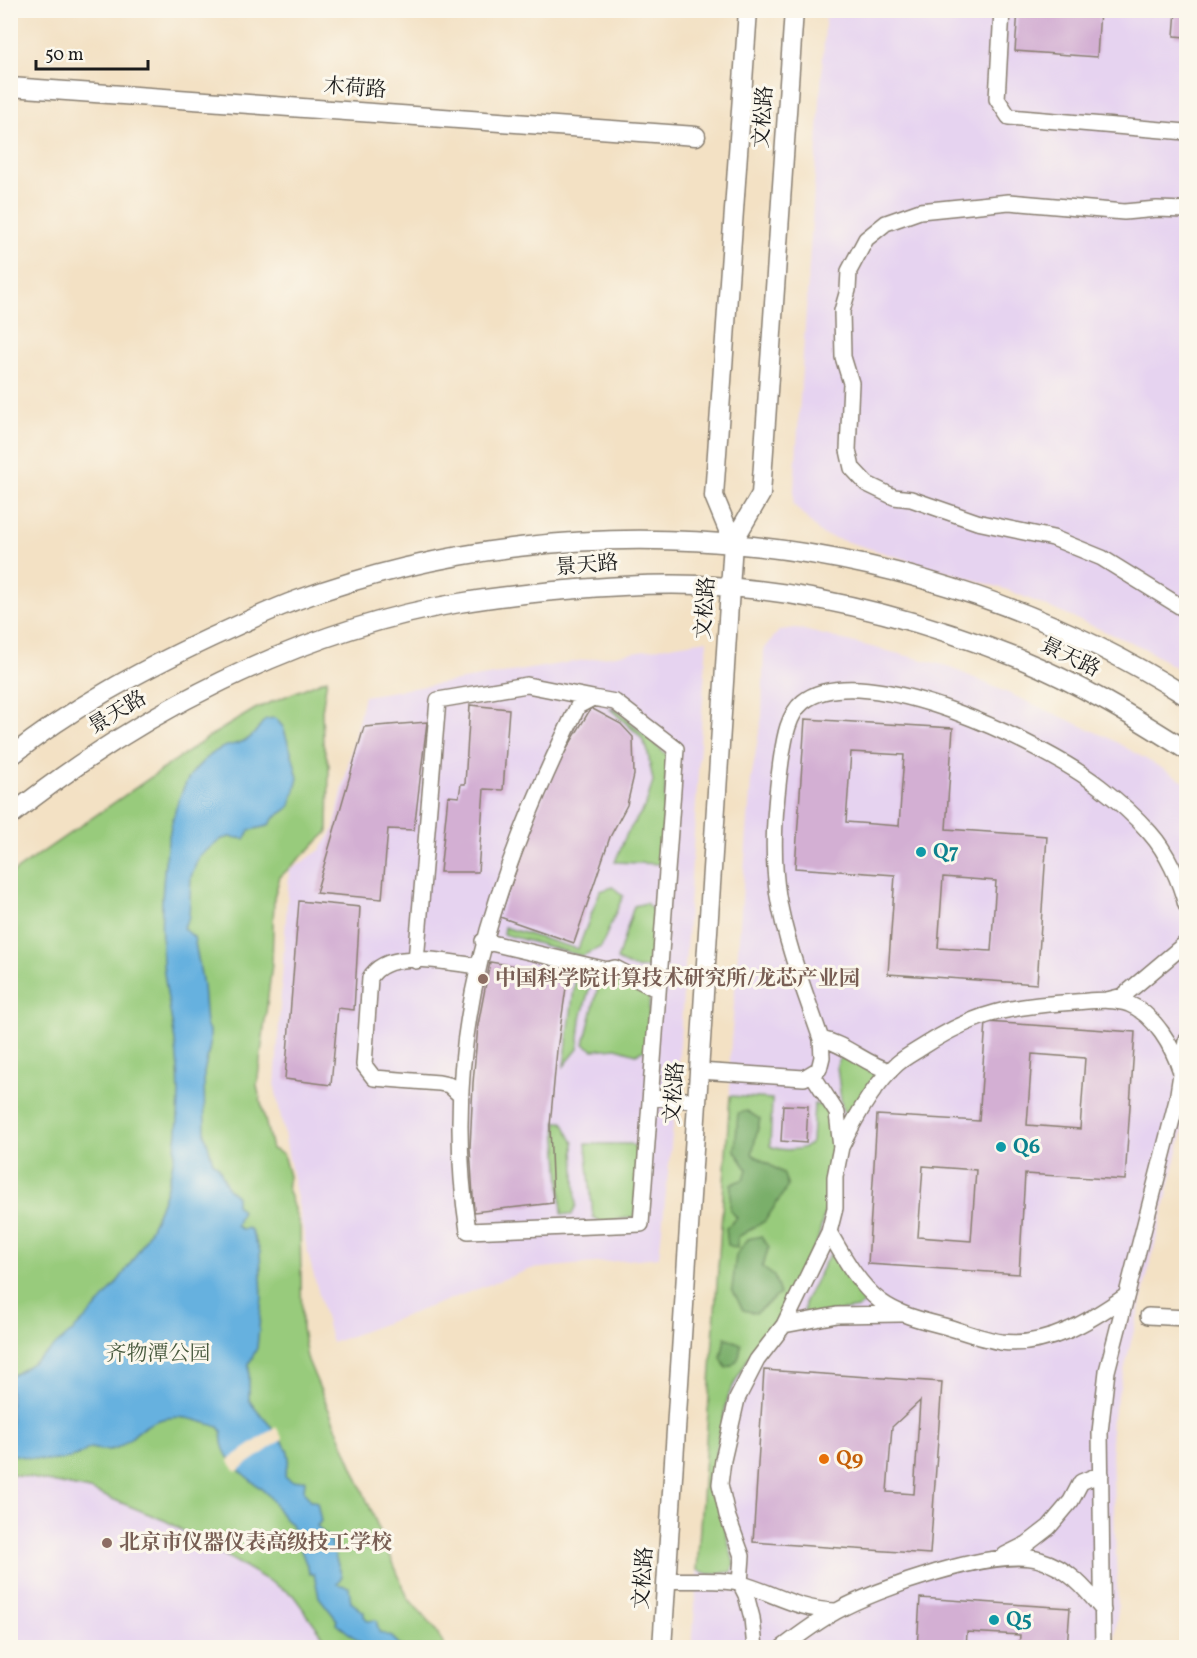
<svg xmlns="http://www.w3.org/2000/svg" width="1197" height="1658" font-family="Vollkorn,'Noto Serif SC',serif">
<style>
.built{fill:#e6d3f0}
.green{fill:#98cb7b;stroke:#5a744c;stroke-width:1.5}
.forest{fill:#7aaf6b;stroke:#4b6644;stroke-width:1.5}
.water{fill:#66b1df;stroke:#41667e;stroke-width:1.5}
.pier{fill:#f3e1c4}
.building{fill:#d3afd3;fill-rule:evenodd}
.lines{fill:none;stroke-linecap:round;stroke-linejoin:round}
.minor-casing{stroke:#887e70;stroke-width:18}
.tertiary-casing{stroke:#887e70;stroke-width:21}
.minor{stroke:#fff;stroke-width:15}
.tertiary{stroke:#fff;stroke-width:18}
.culture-dot{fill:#0f9aa8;stroke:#fbf7ec;stroke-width:2}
.education-dot{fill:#8d6e63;stroke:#fbf7ec;stroke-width:2}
.food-dot{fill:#e8710a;stroke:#fbf7ec;stroke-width:2}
.labels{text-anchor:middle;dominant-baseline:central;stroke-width:6;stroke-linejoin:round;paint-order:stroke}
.street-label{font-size:21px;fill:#1c1c1c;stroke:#fbf7ec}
.culture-label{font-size:21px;font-weight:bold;fill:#0d838f;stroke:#fbf7ec;text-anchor:start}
.education-label{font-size:21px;font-weight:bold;fill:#785e54;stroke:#fbf7ec;text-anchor:start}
.park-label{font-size:21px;fill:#47593d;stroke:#fbf7ec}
.food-label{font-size:21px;font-weight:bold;fill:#c56008;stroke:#fbf7ec;text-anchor:start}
</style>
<rect width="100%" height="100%" fill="#fbf7ec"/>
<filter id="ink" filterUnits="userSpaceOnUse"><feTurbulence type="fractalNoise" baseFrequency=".0167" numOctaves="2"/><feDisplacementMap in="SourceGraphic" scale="12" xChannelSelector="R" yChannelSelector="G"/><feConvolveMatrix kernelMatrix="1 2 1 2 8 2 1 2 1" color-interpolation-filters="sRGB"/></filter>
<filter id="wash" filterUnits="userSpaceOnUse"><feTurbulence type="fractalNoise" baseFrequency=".008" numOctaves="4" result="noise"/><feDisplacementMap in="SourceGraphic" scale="24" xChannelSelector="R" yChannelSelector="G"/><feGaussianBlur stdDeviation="1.35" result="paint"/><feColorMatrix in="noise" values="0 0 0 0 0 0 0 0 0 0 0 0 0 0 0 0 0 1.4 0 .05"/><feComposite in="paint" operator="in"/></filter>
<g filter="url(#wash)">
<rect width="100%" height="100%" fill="#f3e1c4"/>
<!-- built -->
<path class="built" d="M826 11H1186V674L1144 648 1008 590 821 534 793 504Z
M796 628 947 666 1109 738 1186 782V1118L1111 1424 1118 1610 1113 1647 692 1648 730 1096V1056L751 780 762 715 764 648 780 630Z
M707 640 676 1099 659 1257 531 1269 332 1343 307 1250 275 1087 289 871 320 850 333 831 364 696Z
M10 1474 90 1490 166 1521 293 1595 331 1647H11Z"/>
<!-- green -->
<path class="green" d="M327 679 322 711 323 744 329 765 328 832 280 877 274 897 272 964 257 1086 272 1149 283 1154 289 1176 287 1188 300 1227 302 1328 307 1358 408 1598 434 1627 445 1647H331L293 1595 166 1521 90 1490 11 1474V874L212 735 255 709Z
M609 708 618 711 667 755 661 864 615 862 626 835 646 805 653 781 647 748 640 736Z
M613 887 623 896 601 947 582 956 503 934 504 927 578 949 600 891Z
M646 903 656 914 654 964C639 973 631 967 617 960L634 906Z
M576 973 586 976 591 982 581 1019 578 1049 564 1066Z
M610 975 638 981 650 991 647 1049 636 1054 616 1048 593 1050 584 1044 599 983Z
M840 1057 854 1061 876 1075 851 1114 844 1112 842 1108 837 1066Z
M730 1096 772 1099 770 1146C781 1151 802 1152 812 1142L814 1104 822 1106 830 1113 834 1144 828 1199 818 1239 781 1316 748 1358 728 1396 717 1446 713 1484 734 1563 732 1572 709 1574 697 1570Z
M556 1122H563L574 1143 576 1205 572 1215 562 1214Z
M586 1144H631L639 1149 635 1217 601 1222 593 1217Z
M829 1255 838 1256 864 1291 865 1300 859 1308 810 1315 804 1313 805 1301Z"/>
<!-- forest -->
<path class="forest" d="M747 1111 760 1119 752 1154 783 1173 788 1186 765 1221 738 1237 737 1248 728 1245 726 1228 737 1218 730 1210 731 1184 744 1179 747 1169 735 1151 738 1113Z
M761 1236 769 1247 762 1267 774 1276 780 1294 756 1313 743 1310 732 1289 736 1255 748 1239Z
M725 1337 741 1344C740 1357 739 1363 726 1368L721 1358Z"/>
<!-- water -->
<path class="water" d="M275 718 283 727 293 758 298 778 295 790 290 806 285 811 274 818 268 826 250 830 245 839 230 837 222 839 199 856 191 877 189 917 183 928 194 937 203 985 206 1025 210 1032V1045L204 1073 205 1135 213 1162 219 1167 228 1189 236 1195V1205L242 1211 236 1226 243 1230 247 1228 251 1230 260 1251 262 1297 257 1348 249 1364V1400C259 1417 287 1437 289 1458 289 1464 285 1470 285 1476L292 1481 305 1480 304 1491 310 1500 317 1502 321 1521 317 1526 330 1541 342 1576 337 1584 349 1587 351 1602 364 1612V1616L368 1621 376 1620 379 1632 392 1637 402 1647H366L336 1623 337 1620 319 1597 314 1574H310L291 1524C279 1517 276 1503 267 1494 250 1478 217 1460 222 1431L219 1427C199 1421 180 1413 159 1420 127 1430 128 1458 90 1448 65 1467 38 1460 11 1454L10 1377C81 1336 147 1262 169 1180 178 1146 181 1094 177 1058 174 1027 166 996 163 964 159 912 162 828 187 781 194 768 213 750 227 746 235 744 241 743 248 739 256 734 259 725 266 719Z"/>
<!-- pier -->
<path class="pier" d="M276 1427 283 1439 236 1472 228 1460Z"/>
<g id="blocks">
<!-- building -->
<path class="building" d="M1018 10H1100L1097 57 1015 51Z
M1176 10H1186V37L1174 36Z
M470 705 509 709 503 790 484 789 478 872H440L448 796 459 797 461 784H465Z
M591 708 621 724 633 737 634 775 627 805 610 837 574 943 500 917 533 821 559 762Z
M805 719 953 728 946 829 1047 836 1037 984 888 974 895 875 795 868ZM851 752 904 755 899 826 846 822ZM943 877 996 881 991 951 938 948Z
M427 722 414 830 388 829 382 899 316 893 364 727Z
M299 901 360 907 354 1010 338 1008 331 1085 285 1079Z
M490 962 568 974 557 1050 550 1126 553 1203 474 1212 470 1148 473 1083 478 1025Z
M986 1022 1135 1032 1125 1180 1025 1174 1019 1274 868 1264 877 1115 979 1121ZM1032 1054 1085 1058 1080 1129 1027 1125ZM923 1166 976 1170 971 1241 918 1237Z
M783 1105 808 1106 806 1143 781 1141Z
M764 1370 942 1382 930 1554 753 1542ZM920 1401 914 1494 887 1492 892 1427Z
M920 1598 1070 1608 1067 1648H1019L1020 1635 967 1632 966 1648H917Z"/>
</g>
</g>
<g filter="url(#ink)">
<use href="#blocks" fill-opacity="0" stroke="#887e70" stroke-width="1.5"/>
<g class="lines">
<!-- minor casing -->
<g class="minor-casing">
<path id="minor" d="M1002 10 997 99 1009 117 1186 132
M1186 210 1157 209 1124 212 1009 202 920 211 886 223 866 239 849 271 848 290 842 311 843 357 851 383 848 450 852 468 867 484 894 497 911 499 977 522 1053 538 1102 558 1186 610
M593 698 615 702 676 749 641 1224 468 1231C438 1035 494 879 578 706Z
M483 941 607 970 615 968 658 990
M416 961 438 700 527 685 593 698
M1107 1000 1123 996 1186 943
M821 1039C846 1044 865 1064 890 1071
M699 1071 804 1078 819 1069 822 1057 821 1039C805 992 786 945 778 896 771 851 775 805 781 761 784 742 787 715 803 702 863 655 1048 746 1100 787 1117 800 1136 817 1150 833 1167 852 1180 881 1186 905
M461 1096 449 1085 439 1083 374 1078 364 1065 370 978C387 947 448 963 478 966
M651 1097 697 1101
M841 1147C855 1118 873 1085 897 1064 905 1057 915 1052 924 1046 978 1011 1012 1006 1075 1002 1092 1001 1113 998 1129 1004 1155 1015 1173 1047 1181 1072
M829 1232C843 1256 858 1284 880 1301 899 1315 921 1320 944 1326 962 1331 982 1339 1001 1342 1047 1348 1090 1321 1126 1296
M1148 1316 1186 1318
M784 1325 837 1315 900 1314
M1005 1555 1027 1544 1049 1527 1071 1501 1081 1482 1101 1474
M667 1580C688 1582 722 1578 742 1584 776 1594 798 1610 836 1611
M755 1648 752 1618 746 1595 740 1583 742 1556 727 1515 720 1484 723 1460 737 1399 757 1360 784 1325 829 1232 835 1208V1177L841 1147 837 1113 812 1074
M782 1648C799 1635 816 1622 835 1612 876 1589 996 1546 1040 1560 1068 1568 1085 1588 1103 1610
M1103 1648 1100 1432 1107 1371 1177 1100 1186 1041"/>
</g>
<!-- tertiary casing -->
<g class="tertiary-casing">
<path id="tertiary" d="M10 87 696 136
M733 542 714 496 748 10
M10 757C71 708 140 671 210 638 239 625 267 611 297 600 588 493 925 531 1186 696
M10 816C137 714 298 630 459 603 494 597 531 593 566 590 610 586 655 583 699 585 808 590 919 619 1020 659 1078 683 1133 716 1186 750
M662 1648 733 542 761 494 794 10"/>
</g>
<!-- minor -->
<use href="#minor" class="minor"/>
<!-- tertiary -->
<use href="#tertiary" class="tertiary"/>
</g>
</g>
<!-- markers -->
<g class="culture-dot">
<circle cx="921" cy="852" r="6"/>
<circle cx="1001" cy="1147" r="6"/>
<circle cx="994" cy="1620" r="6"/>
</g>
<g class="education-dot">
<circle cx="483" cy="979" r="6"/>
<circle cx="107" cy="1543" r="6"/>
</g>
<circle class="food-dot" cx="824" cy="1459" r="6"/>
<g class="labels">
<!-- street labels -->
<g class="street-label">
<text transform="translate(355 89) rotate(4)">木荷路</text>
<text transform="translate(764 117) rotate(-86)">文松路</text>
<text transform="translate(587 566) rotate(-5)">景天路</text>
<text transform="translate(706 608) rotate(-86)">文松路</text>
<text transform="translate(1070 658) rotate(26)">景天路</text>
<text transform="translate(118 713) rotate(-31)">景天路</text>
<text transform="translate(675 1093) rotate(-86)">文松路</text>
<text transform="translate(644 1578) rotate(-86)">文松路</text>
</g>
<!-- culture labels -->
<g class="culture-label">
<text x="933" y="852">Q7</text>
<text x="1013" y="1147">Q6</text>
<text x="1006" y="1620">Q5</text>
</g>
<!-- education labels -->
<g class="education-label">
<text x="495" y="979">中国科学院计算技术研究所/龙芯产业园</text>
<text x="119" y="1543">北京市仪器仪表高级技工学校</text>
</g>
<!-- park labels -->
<g class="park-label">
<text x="158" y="1354">齐物潭公园</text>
</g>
<!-- food labels -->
<g class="food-label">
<text x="836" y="1459">Q9</text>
</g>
</g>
<!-- margin -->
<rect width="1197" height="1658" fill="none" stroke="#fbf7ec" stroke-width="36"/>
<!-- scale -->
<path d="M36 60v9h112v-9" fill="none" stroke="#1c1c1c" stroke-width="3"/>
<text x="45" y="60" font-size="18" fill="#1c1c1c" stroke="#fbf7ec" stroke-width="4.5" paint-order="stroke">50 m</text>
</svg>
